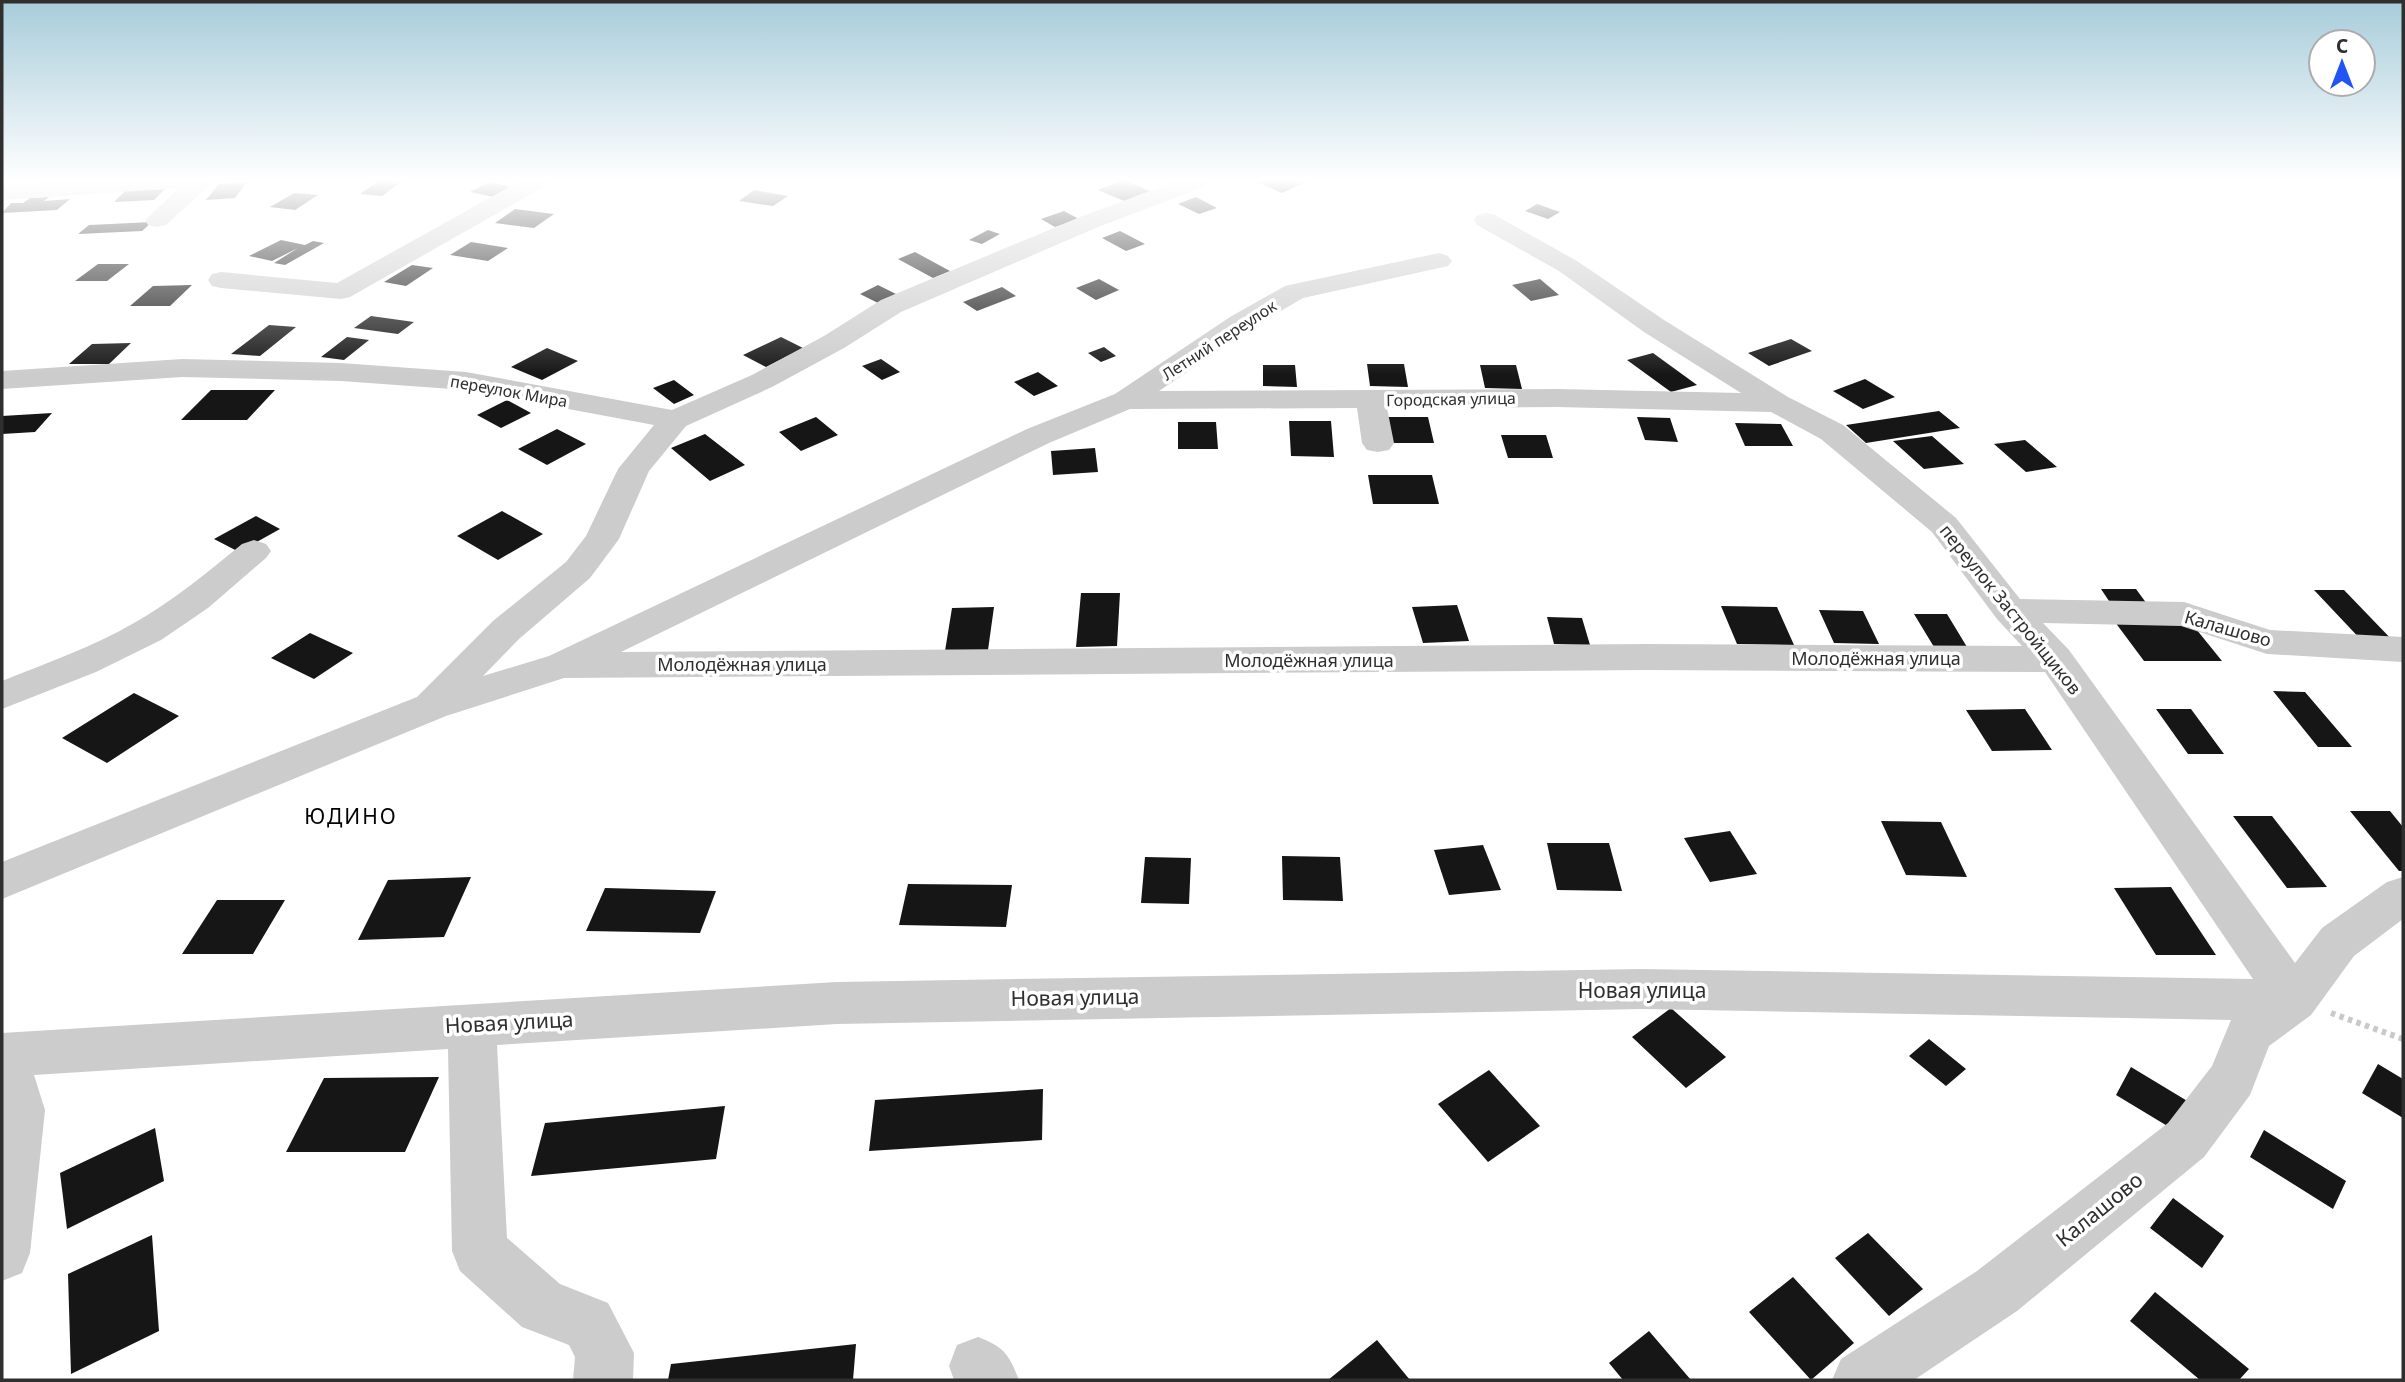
<svg xmlns="http://www.w3.org/2000/svg" width="2405" height="1382" font-family="'Noto Sans',sans-serif">
<style>
.building{fill:#161616}
.lines{fill:none;stroke-linecap:round;stroke-linejoin:round}
.path{stroke:#c9c9c9;stroke-width:6;stroke-dasharray:4.5 4.5;stroke-linecap:butt}
.minor{fill:#ccc;fill-rule:evenodd}
.labels{text-anchor:middle;dominant-baseline:central;stroke-width:7;stroke-linejoin:round;paint-order:stroke}
.far-street-label{font-size:16px;fill:#2f2f2f;stroke:#fff}
.street-label{font-size:18px;fill:#2f2f2f;stroke:#fff}
.quarter-label{font-size:21px;letter-spacing:2px;fill:#000;stroke:#fff}
.near-street-label{font-size:21px;fill:#2f2f2f;stroke:#fff}
</style>
<rect width="100%" height="100%" fill="#fff"/>
<!-- building -->
<path class="building" d="M378 181H402L382 196 360 194Z
M1121 181H1127L1150 191 1124 201 1098 190Z
M1254 181H1308L1282 193Z
M247 182 235 198 206 200 219 184Z
M489 182 512 187 494 197 470 192Z
M165 189 154 200 114 202 125 191Z
M754 190 788 196 773 206 739 201Z
M294 193 318 195 295 210 270 207Z
M49 197 44 201 70 199 57 210 2 213 11 203H23L30 198Z
M1196 197 1217 208 1199 214 1178 204Z
M1537 204 1560 212 1548 219 1525 211Z
M515 209 554 214 534 228 495 223Z
M1064 211 1079 219 1055 227 1041 219Z
M152 222 142 231 78 234 89 225Z
M988 230 1000 234 982 244 969 240Z
M1120 231 1145 244 1126 251 1102 238Z
M281 240 305 245 313 241 324 243 285 265 274 263 298 248 272 261 249 256Z
M471 242 508 248 488 261 450 255Z
M915 252 950 271 933 278 898 259Z
M98 264H129L107 281H75Z
M412 265 433 268 406 286 384 282Z
M1099 279 1119 290 1096 300 1076 288Z
M1540 279 1559 295 1531 301 1512 285Z
M192 285 170 306H130L153 286Z
M878 285 896 294 878 303 860 294Z
M1002 287 1016 296 977 311 963 302Z
M371 316 414 322 398 334 354 328Z
M269 325 296 327 260 356 231 354Z
M347 337 369 340 344 360 321 357Z
M781 337 803 348 766 367 743 355Z
M1791 339 1812 351 1769 366 1748 353Z
M131 343 109 364H69L92 344Z
M1104 347 1116 356 1101 362 1088 353Z
M547 348 578 361 542 380 511 367Z
M1653 353 1697 385 1671 392 1627 360Z
M881 359 900 372 882 380 862 366Z
M1367 364H1404L1408 387 1370 386Z
M1263 365H1295L1297 387 1263 386Z
M1480 365H1516L1522 389 1485 388Z
M1038 372 1058 386 1034 396 1014 382Z
M1865 379 1895 397 1863 409 1833 391Z
M674 380 694 395 674 404 653 388Z
M211 390H275L247 420H181Z
M507 400 531 413 501 428 477 415Z
M1939 411 1960 428 1866 443 1846 425Z
M52 413 35 432 2 434V416Z
M816 417 838 435 801 451 779 432Z
M1387 417H1428L1434 443H1392Z
M1637 417 1670 418 1678 442 1645 440Z
M1289 421H1331L1334 457 1291 456Z
M1178 422H1216L1218 449H1178Z
M1735 423 1781 424 1793 446H1745Z
M557 429 586 444 547 465 518 449Z
M705 434 745 465 710 481 671 448Z
M1501 435H1546L1553 458H1508Z
M1932 436 1964 464 1924 469 1893 441Z
M2025 440 2057 467 2026 472 1994 444Z
M1095 448 1098 472 1053 475 1051 451Z
M1368 475H1432L1439 504H1373Z
M502 511 543 534 498 560 457 536Z
M256 516 280 529 239 552 214 539Z
M2101 589H2136L2147 604H2111Z
M2314 590H2344L2397 645 2365 644Z
M1081 593H1120L1117 646 1076 647Z
M1457 605 1469 641 1423 643 1412 607Z
M1721 606 1777 607 1794 645 1737 644Z
M994 607 988 650 945 651 952 608Z
M1819 610 1863 611 1879 644 1834 643Z
M1914 614H1947L1967 647H1934Z
M1547 617 1582 618 1590 645 1554 644Z
M2112 618 2188 619 2222 661H2144Z
M310 633 353 653 314 679 271 658Z
M2273 691 2305 692 2352 747H2318Z
M134 693 179 716 107 763 62 738Z
M2025 709 2052 750 1992 751 1966 710Z
M2156 709H2191L2224 754H2188Z
M2350 811H2390L2403 827V871H2399Z
M2233 816H2272L2327 887 2287 888Z
M1881 821 1941 822 1967 877 1906 875Z
M1730 831 1757 874 1710 882 1684 838Z
M1547 843H1609L1622 891 1557 890Z
M1483 845 1501 890 1449 895 1434 850Z
M1282 856 1340 857 1343 901 1283 900Z
M1145 857 1191 858 1189 904 1141 903Z
M471 877 444 937 358 940 388 880Z
M908 884 1012 885 1006 927 899 925Z
M2171 887 2216 955H2156L2114 888Z
M605 888 716 891 700 933 586 931Z
M217 900H285L253 954H182Z
M1671 1008 1726 1057 1686 1088 1632 1037Z
M1929 1039 1966 1069 1946 1086 1909 1056Z
M2378 1064 2403 1079V1118L2362 1093Z
M2131 1067 2189 1102 2174 1130 2116 1095Z
M1489 1070 1540 1126 1488 1162 1438 1104Z
M439 1077 405 1152H286L324 1078Z
M1043 1089 1042 1140 869 1151 875 1100Z
M725 1106 716 1159 531 1176 545 1123Z
M155 1128 164 1181 67 1229 60 1173Z
M2264 1130 2346 1181 2333 1209 2250 1157Z
M2173 1198 2224 1236 2202 1268 2150 1228Z
M1868 1233 1923 1289 1889 1316 1835 1258Z
M152 1235 159 1331 71 1374 68 1274Z
M1793 1277 1854 1343 1811 1380 1749 1312Z
M2155 1292 2249 1369 2239 1380H2200L2130 1321Z
M1649 1331 1691 1380H1623L1609 1363Z
M1377 1340 1410 1380H1328Z
M856 1344 853 1380H668L671 1364Z"/>
<g class="lines">
<!-- path -->
<path class="path" d="M2331 1013 2403 1039"/>
<!-- minor -->
<path class="minor" d="M78 181H214L166 225 157 227 148 225 145 220 179 188 2 200V186Z
M520 181H549L545 186 350 297 341 299 221 288 212 286 208 280 212 274 221 272 337 283Z
M1177 181H1210L1206 186 1098 227 901 312 844 348 772 387 686 426 649 471 619 539 590 578 519 639 483 676 549 656 1027 429 1115 394 1230 317 1285 286 1294 284 1439 253 1448 256 1452 261 1448 266 1303 298 1250 329 1159 391 1556 389 1741 393 1644 332 1559 271 1477 225 1474 220 1477 215 1486 213 1495 215 1577 261 1664 320 1788 397 1843 425 1956 518 2020 599 2184 602 2270 630 2403 637V662L2267 654 2181 626 2043 623 2069 650 2295 963 2322 928 2387 882 2403 877V919L2354 956 2311 1015 2269 1046 2250 1095 2204 1157 2017 1311 1914 1380H1832L1841 1359 1977 1271 2168 1123 2212 1066 2231 1020 1642 1009 837 1024 497 1045 507 1238 560 1284 608 1303 634 1353 633 1380H573L575 1357 569 1345 522 1327 460 1271 452 1251 448 1049 34 1075 45 1110 30 1253 22 1273 2 1281V1033L837 982 1642 969 2253 979 2045 672 1646 670 564 678 446 716 2 899V862L417 697 493 621 566 562 586 536 618 469 654 425 466 390 341 381 182 377 2 389V371L182 359 341 363 466 372 672 410 752 375 824 336 881 300 1080 217ZM1556 407 1771 412 1821 439 1932 532 1997 619 2022 646 1646 644 621 652 1049 443 1130 409 1357 408 1362 443 1367 450 1378 452 1389 450 1394 443 1387 408Z
M254 540 266 544 271 551 266 558 208 608 161 640 96 672 2 709V681C47 663 92 647 134 623 173 601 208 572 242 544Z
M978 1337C1004 1347 1009 1354 1019 1380H954L949 1366 957 1345Z"/>
</g>
<!-- sky -->
<linearGradient id="sky" x2="0" y2="1"><stop stop-color="#a7ccda"/><stop offset="0.48" stop-color="#fff"/><stop offset="1" stop-color="#fff" stop-opacity="0"/></linearGradient>
<rect width="2405" height="375" fill="url(#sky)"/>
<g class="labels">
<!-- far-street labels -->
<g class="far-street-label">
<text transform="translate(1219 340) rotate(-33)">Летний переулок</text>
<text transform="translate(509 391) rotate(10)">переулок Мира</text>
<text transform="translate(1451 399) rotate(-1)">Городская улица</text>
</g>
<!-- street labels -->
<g class="street-label">
<text transform="translate(2011 609) rotate(51)">переулок Застройщиков</text>
<text transform="translate(2228 628) rotate(16)">Калашово</text>
<text x="1876" y="658">Молодёжная улица</text>
<text x="1309" y="660">Молодёжная улица</text>
<text x="742" y="664">Молодёжная улица</text>
</g>
<!-- quarter labels -->
<g class="quarter-label">
<text x="351" y="816">ЮДИНО</text>
</g>
<!-- near-street labels -->
<g class="near-street-label">
<text x="1642" y="990">Новая улица</text>
<text transform="translate(1075 997) rotate(-1)">Новая улица</text>
<text transform="translate(509 1022) rotate(-3)">Новая улица</text>
<text transform="translate(2099 1209) rotate(-39)">Калашово</text>
</g>
</g>
<!-- border -->
<rect width="2405" height="1382" fill="none" stroke="#2f2f2f" stroke-width="7"/>
<!-- north arrow -->
<g transform="translate(2342 63)"><circle r="33" fill="#ffffff" stroke="#acacac" stroke-width="2"/>
<path d="M0-5L12 26L0 18L-12 26Z" fill="#2254f5"/>
<text y="-10" font-size="19" font-weight="bold" text-anchor="middle" fill="#2f2f2f">С</text>
</g>
</svg>
